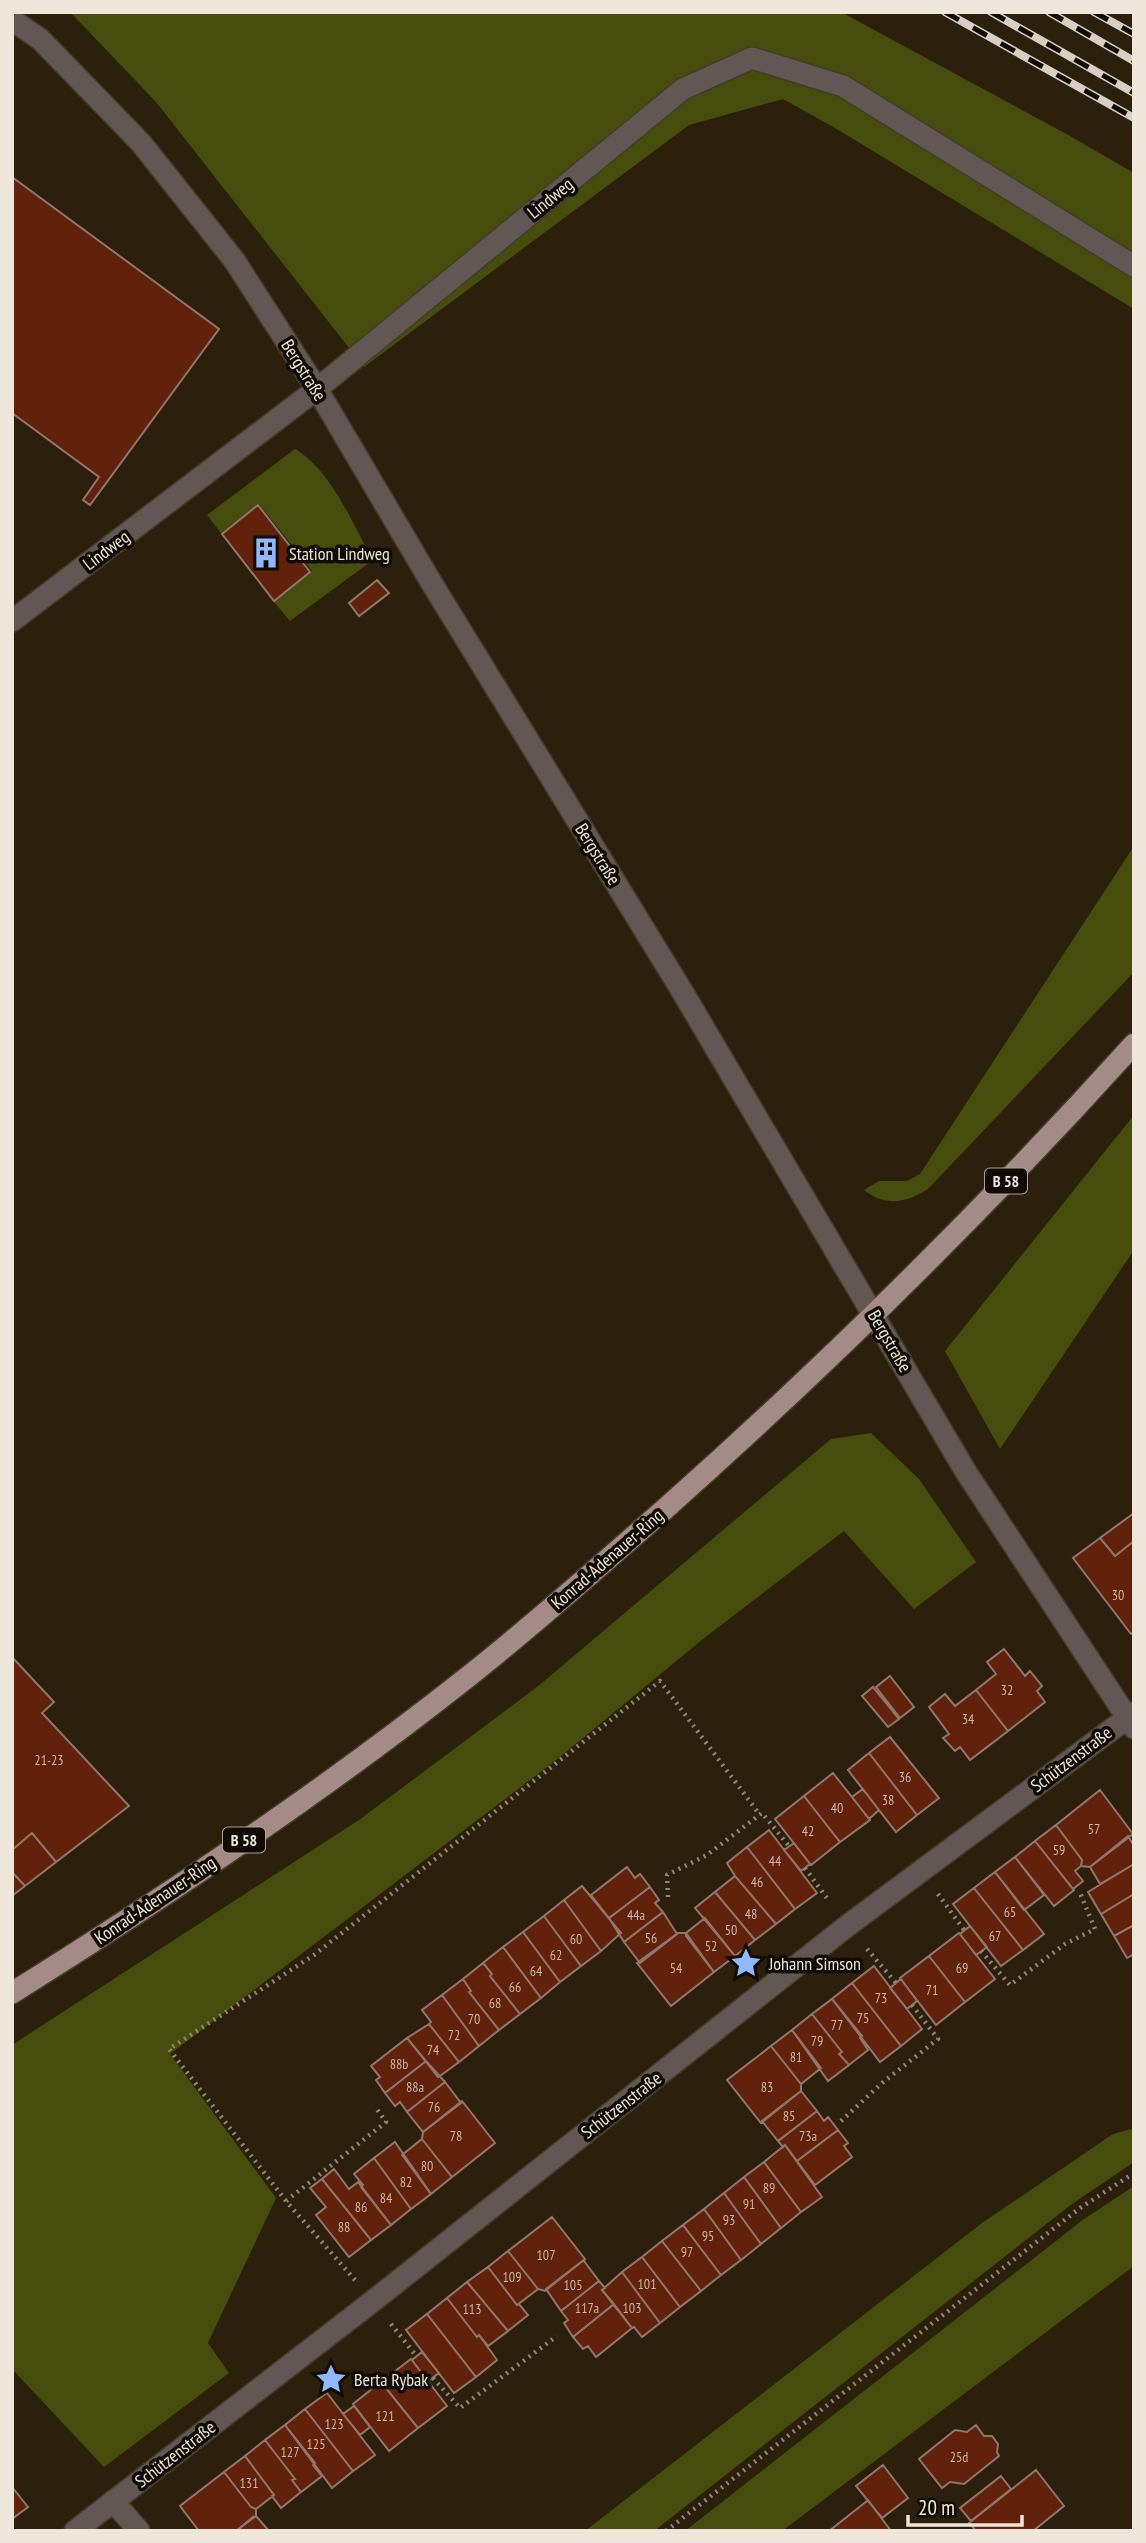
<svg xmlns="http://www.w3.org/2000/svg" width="1146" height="2543" font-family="'PT Sans Narrow',sans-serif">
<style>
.green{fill:#474d0d}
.building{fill:#62210b;stroke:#91766e;stroke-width:2}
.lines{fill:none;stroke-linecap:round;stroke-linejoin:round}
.street-casing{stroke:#473c2a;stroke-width:24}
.primary-casing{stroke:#473c2a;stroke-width:24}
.path{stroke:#918778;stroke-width:4.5;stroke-dasharray:2 5;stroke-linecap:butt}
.street{stroke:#635755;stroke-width:21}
.primary{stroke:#a48b88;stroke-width:21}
.rail-casing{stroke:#d8cec2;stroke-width:8}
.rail{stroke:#100b04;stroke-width:5;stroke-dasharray:16;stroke-linecap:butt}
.labels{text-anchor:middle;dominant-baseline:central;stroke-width:7;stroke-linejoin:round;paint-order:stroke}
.number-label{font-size:14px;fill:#ccb5a7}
.shield{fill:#100b04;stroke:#aca49a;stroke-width:2}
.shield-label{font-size:16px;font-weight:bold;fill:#efe6db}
.street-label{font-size:18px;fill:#efe6db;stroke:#100b04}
.poi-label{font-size:18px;fill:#efe6db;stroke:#100b04;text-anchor:start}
</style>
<rect width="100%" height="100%" fill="#2c200d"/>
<!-- green -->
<path class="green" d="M70 12H841L1070 136 1134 173V309L835 128 783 99 689 125 364 367 156 102Z
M295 449C332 471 352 523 373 560L290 621 274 602 312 571 259 504 221 533 207 515Z
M1134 846V972L928 1189C906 1203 886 1207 864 1190L879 1181H907L920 1174Z
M1134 1115V1250L1000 1449 945 1351Z
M871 1433 919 1479 976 1562 914 1609 844 1531 703 1639 555 1761 170 2054 276 2198 208 2343 229 2373 104 2467 12 2369V2045L359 1820 537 1687 831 1439Z
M1131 2129 1134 2132V2162L1072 2204 654 2531H585L982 2223 1113 2134Z
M1134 2186V2266L782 2531H685L1084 2219Z"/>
<!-- building -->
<path class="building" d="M12 177 219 329 90 505 83 500 99 477 12 413Z
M258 505 310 572 274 601 222 534Z
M377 580 389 593 359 616 349 603Z
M1134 1513V1541L1115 1556 1100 1538Z
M1100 1538 1115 1556 1134 1541V1632L1131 1634 1073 1558Z
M1004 1649 1025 1676 1030 1671 1042 1686 1037 1691 1045 1702 1008 1731 976 1690 996 1674 987 1662Z
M12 1657 54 1702 42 1713 129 1806 56 1862 32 1833 12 1850Z
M890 1676 914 1707 900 1718 876 1687Z
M873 1687 899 1719 888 1727 862 1696Z
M976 1690 1008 1731 970 1760 960 1747 955 1751 943 1738 949 1734 929 1707 945 1694 955 1706Z
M890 1737 939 1798 917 1815 869 1753Z
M869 1753 917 1815 896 1832 848 1770Z
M833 1773 870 1820 840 1842 804 1796Z
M863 1789 879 1810 869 1819 852 1797Z
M1100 1790 1133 1834 1090 1867 1081 1866 1082 1860 1056 1825Z
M804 1796 840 1842 811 1865 775 1819Z
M1056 1825 1082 1860 1081 1866 1075 1871 1083 1881 1073 1889 1035 1841Z
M769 1830 817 1893 795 1909 747 1847Z
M32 1833 56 1862 25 1886 12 1872V1850Z
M1128 1836 1134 1846V1864L1100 1884 1090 1867Z
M1035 1841 1074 1890 1054 1906 1015 1857Z
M794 1843 810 1864 801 1871 784 1850Z
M747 1847 795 1909 776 1924 735 1876 727 1863Z
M1015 1857 1044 1895 1024 1910 995 1872Z
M1134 1864V1894L1101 1914 1088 1892Z
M627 1867 635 1878 640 1874 650 1887 609 1918 591 1895Z
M12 1872 25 1886 12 1896Z
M995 1872 1044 1934 1023 1950 974 1888Z
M735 1876 776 1924 755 1940 715 1892Z
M582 1886 621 1933 601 1951 564 1900Z
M650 1887 659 1900 655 1903 663 1912 624 1942 609 1918Z
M974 1888 1023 1950 1001 1966 953 1904Z
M715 1892 755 1940 735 1956 695 1908Z
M1134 1894V1925L1114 1936 1101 1914Z
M564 1900 601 1951 581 1966 544 1916Z
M663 1912 677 1934 640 1963 624 1942Z
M544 1916 581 1966 560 1982 523 1932Z
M705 1918 735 1956 714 1972 686 1936V1933Z
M1134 1925V1954L1127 1958 1114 1936Z
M970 1926 987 1947 976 1955 960 1934Z
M523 1932 560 1982 541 1998 503 1947Z
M678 1933H686L714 1972 671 2006 637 1963Z
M959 1933 995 1979 965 2002 929 1956Z
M503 1947 541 1998 520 2014 490 1976 492 1974 483 1963Z
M929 1956 965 2002 936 2025 900 1978Z
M483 1963 492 1974 490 1976 520 2014 499 2030 469 1992 471 1991 463 1979Z
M874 1966 922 2029 901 2046 852 1983Z
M463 1979 471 1991 469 1992 499 2030 479 2046 442 1995Z
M901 1979 917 2001 907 2009 890 1988Z
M852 1983 901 2046 880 2062 832 1999Z
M442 1995 479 2046 459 2062 429 2024 431 2022 422 2010Z
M832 1999 862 2036 860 2038 868 2050 849 2065 839 2054 842 2052 812 2014Z
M812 2014 842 2052 839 2054 849 2065 828 2081 792 2030Z
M429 2024 459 2062 440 2076 438 2077 407 2038Z
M792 2030 821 2068 801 2084 771 2046Z
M407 2038 426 2061 385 2093 376 2080 380 2077 371 2066Z
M771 2046 801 2084V2091L761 2123 727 2080Z
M426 2061 445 2082 407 2112 400 2102 395 2106 385 2093Z
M445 2082 461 2103 423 2132 407 2112Z
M801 2091 817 2111 778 2141 762 2121Z
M462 2101 495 2143 452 2177 422 2139 423 2132Z
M817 2111 824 2121 828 2117 838 2130 797 2161 785 2145 783 2147 778 2141Z
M838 2130 848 2143 844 2146 852 2157 815 2185 797 2161Z
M422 2139 452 2177 431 2194 402 2155Z
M395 2142 431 2194 411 2209 374 2158Z
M785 2145 822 2197 801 2212 764 2162Z
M374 2158 411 2209 391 2225 361 2187 363 2185 354 2174Z
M764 2162 801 2212 781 2228 744 2177Z
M334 2169 349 2189 358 2182 391 2225 371 2240 322 2179Z
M744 2177 781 2228 761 2244 724 2193Z
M322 2179 371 2240 349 2257 316 2215 326 2207 310 2188Z
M724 2193 761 2244 741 2260 704 2209Z
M704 2209 741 2260 721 2275 683 2225Z
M552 2217 585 2259 545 2291 538 2289 508 2251Z
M683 2225 721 2275 701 2291 662 2241Z
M662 2241 701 2291 680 2307 642 2257Z
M508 2251 538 2289 517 2305 488 2267Z
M642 2257 680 2307 660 2323 622 2272Z
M585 2259 584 2261 599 2281 561 2311 546 2289Z
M488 2267 517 2305 519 2304 528 2315 508 2331 467 2282Z
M622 2272 660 2323 642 2337 634 2327 632 2328 602 2290Z
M599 2281 605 2288 602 2290 614 2304 573 2337 564 2323 568 2320 561 2311Z
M467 2282 508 2331 488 2346 479 2335 477 2337 447 2298Z
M447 2298 477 2337 479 2335 497 2360 476 2377 427 2314Z
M614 2304 632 2328 596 2357 588 2346 583 2349 573 2337Z
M427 2314 476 2377 454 2393 406 2330Z
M422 2352 439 2373 428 2381 412 2360Z
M411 2359 447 2406 418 2428 381 2382Z
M381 2382 418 2428 389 2451 353 2404Z
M327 2393 375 2455 353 2471 305 2409Z
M354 2406 370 2427 360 2435 343 2414Z
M305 2409 353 2471 332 2488 285 2425Z
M285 2425 315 2463 313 2465 322 2476 301 2492 292 2480 295 2479 265 2440Z
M976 2425 984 2436H992L998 2444 997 2452 999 2456 964 2484 950 2482 942 2488 919 2459 955 2430 967 2432Z
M265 2440 295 2479 292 2480 301 2492 281 2508 272 2496 274 2495 245 2456Z
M245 2456 274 2495 256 2509 251 2507 224 2472Z
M883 2465 908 2498 882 2518 856 2486Z
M1036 2470 1064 2506 1033 2531H976L969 2523Z
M224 2472 251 2507 256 2509V2516L236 2531H199L180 2506Z
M1001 2476 1011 2489 971 2521 960 2508Z
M12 2487 28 2507 12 2519Z
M868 2500 891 2531H829L867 2501Z
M256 2516 269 2531H236L253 2517Z"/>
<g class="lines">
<!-- street casing -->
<g class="street-casing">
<path id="street" d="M12 20 40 39 141 143 234 260 317 389 431 582 682 991 966 1472 1134 1728
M12 621 317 389 683 89 752 58 843 86 1134 266
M113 2501 139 2531
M75 2531 373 2301 847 1926 1134 1713"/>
</g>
<!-- primary casing -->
<g class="primary-casing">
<path id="primary" d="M12 1993C169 1895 324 1791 469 1676 536 1623 601 1565 666 1508 830 1362 987 1207 1134 1044"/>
</g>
<!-- path -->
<path class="path" d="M805 1868 829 1901
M938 1894 964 1930
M668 1897 667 1875 707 1855 762 1813 789 1846
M867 1949 896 1983
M981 1951 1010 1985 1065 1944 1095 1929 1080 1893
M841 2121 882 2083 938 2039 912 2005
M286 2201 169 2049 314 1955 660 1681 760 1815
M355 2280 286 2201 386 2122 376 2108
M391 2324 417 2357
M433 2378 460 2408 557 2336
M666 2531 1080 2208 1134 2173"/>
<!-- street -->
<use href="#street" class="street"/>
<!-- primary -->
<use href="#primary" class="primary"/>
<!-- rail casing -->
<g class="rail-casing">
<path id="rail" d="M945 12 1134 118
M991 12 1134 93
M1049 12 1134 61
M1094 12 1134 34"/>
</g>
<!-- rail -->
<use href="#rail" class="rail"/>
</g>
<!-- icons -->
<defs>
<g id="building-bare" transform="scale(2.415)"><path d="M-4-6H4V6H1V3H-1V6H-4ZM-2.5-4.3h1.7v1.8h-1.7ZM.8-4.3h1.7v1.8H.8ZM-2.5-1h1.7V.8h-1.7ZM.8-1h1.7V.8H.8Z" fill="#90b8fd" stroke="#100b04" stroke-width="2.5" paint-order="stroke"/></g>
<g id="sight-bare" transform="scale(2.415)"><path d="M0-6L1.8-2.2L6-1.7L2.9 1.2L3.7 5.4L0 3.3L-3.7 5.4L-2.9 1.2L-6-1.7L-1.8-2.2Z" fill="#90b8fd" stroke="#100b04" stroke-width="2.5" paint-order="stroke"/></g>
</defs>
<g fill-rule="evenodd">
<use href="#building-bare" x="266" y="553"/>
<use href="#sight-bare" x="746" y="1963"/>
<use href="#sight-bare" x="331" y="2379"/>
</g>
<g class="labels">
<!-- number labels -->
<g class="number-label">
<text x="1118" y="1595">30</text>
<text x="1007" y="1690">32</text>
<text x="968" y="1719">34</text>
<text x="49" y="1760">21-23</text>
<text x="905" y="1777">36</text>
<text x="888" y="1800">38</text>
<text x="837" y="1808">40</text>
<text x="1094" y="1829">57</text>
<text x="808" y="1831">42</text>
<text x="1059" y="1850">59</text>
<text x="775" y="1861">44</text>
<text x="757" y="1882">46</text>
<text x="1010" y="1912">65</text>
<text x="751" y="1914">48</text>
<text x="636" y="1915">44a</text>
<text x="731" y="1930">50</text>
<text x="995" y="1936">67</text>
<text x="651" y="1938">56</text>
<text x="576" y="1939">60</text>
<text x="711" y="1946">52</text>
<text x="556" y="1955">62</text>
<text x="676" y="1968">54</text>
<text x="962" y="1968">69</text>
<text x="536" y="1971">64</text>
<text x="515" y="1987">66</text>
<text x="932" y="1990">71</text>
<text x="881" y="1998">73</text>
<text x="495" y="2003">68</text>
<text x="863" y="2018">75</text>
<text x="474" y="2019">70</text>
<text x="837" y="2025">77</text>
<text x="454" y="2035">72</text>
<text x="817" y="2041">79</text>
<text x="433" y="2050">74</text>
<text x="796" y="2057">81</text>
<text x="399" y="2064">88b</text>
<text x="415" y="2087">88a</text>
<text x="767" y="2087">83</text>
<text x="434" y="2107">76</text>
<text x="789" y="2116">85</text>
<text x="456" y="2136">78</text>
<text x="808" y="2136">73a</text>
<text x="427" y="2166">80</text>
<text x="406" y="2182">82</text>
<text x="769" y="2188">89</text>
<text x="386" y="2198">84</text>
<text x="749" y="2204">91</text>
<text x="361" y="2207">86</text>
<text x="729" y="2220">93</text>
<text x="344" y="2227">88</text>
<text x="708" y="2236">95</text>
<text x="687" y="2252">97</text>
<text x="546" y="2255">107</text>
<text x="512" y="2277">109</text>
<text x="647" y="2284">101</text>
<text x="573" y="2285">105</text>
<text x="587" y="2308">117a</text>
<text x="632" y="2308">103</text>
<text x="472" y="2309">113</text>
<text x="385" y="2416">121</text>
<text x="334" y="2424">123</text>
<text x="316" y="2444">125</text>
<text x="290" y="2452">127</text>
<text x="959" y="2457">25d</text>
<text x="249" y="2483">131</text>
</g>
<!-- shield labels -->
<g class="shield">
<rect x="985" y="1168.5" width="42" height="25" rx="5"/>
<rect x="223" y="1827.5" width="42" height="25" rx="5"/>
</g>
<g class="shield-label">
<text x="1006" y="1181">B 58</text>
<text x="244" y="1840">B 58</text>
</g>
<!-- street labels -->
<g class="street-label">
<text transform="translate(550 198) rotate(-39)">Lindweg</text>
<text transform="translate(304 370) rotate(58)">Bergstraße</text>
<text transform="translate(106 550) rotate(-37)">Lindweg</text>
<text transform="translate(598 854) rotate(58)">Bergstraße</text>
<text transform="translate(890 1341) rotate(60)">Bergstraße</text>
<text transform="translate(607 1559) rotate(-41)">Konrad-Adenauer-Ring</text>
<text transform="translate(1071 1759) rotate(-37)">Schützenstraße</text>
<text transform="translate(155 1900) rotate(-34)">Konrad-Adenauer-Ring</text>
<text transform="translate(621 2105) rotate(-38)">Schützenstraße</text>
<text transform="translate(175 2454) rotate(-38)">Schützenstraße</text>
</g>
<!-- poi labels -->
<g class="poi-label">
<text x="289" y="553">Station Lindweg</text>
<text x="769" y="1963">Johann Simson</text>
<text x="354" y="2379">Berta Rybak</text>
</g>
</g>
<!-- border -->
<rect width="1146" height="2543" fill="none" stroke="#efe6db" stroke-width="28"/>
<!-- scale -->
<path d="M908 2515v10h114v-10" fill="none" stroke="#efe6db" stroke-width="3.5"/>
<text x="918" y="2515" font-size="21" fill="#efe6db" stroke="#100b04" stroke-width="5" paint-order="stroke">20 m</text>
</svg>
